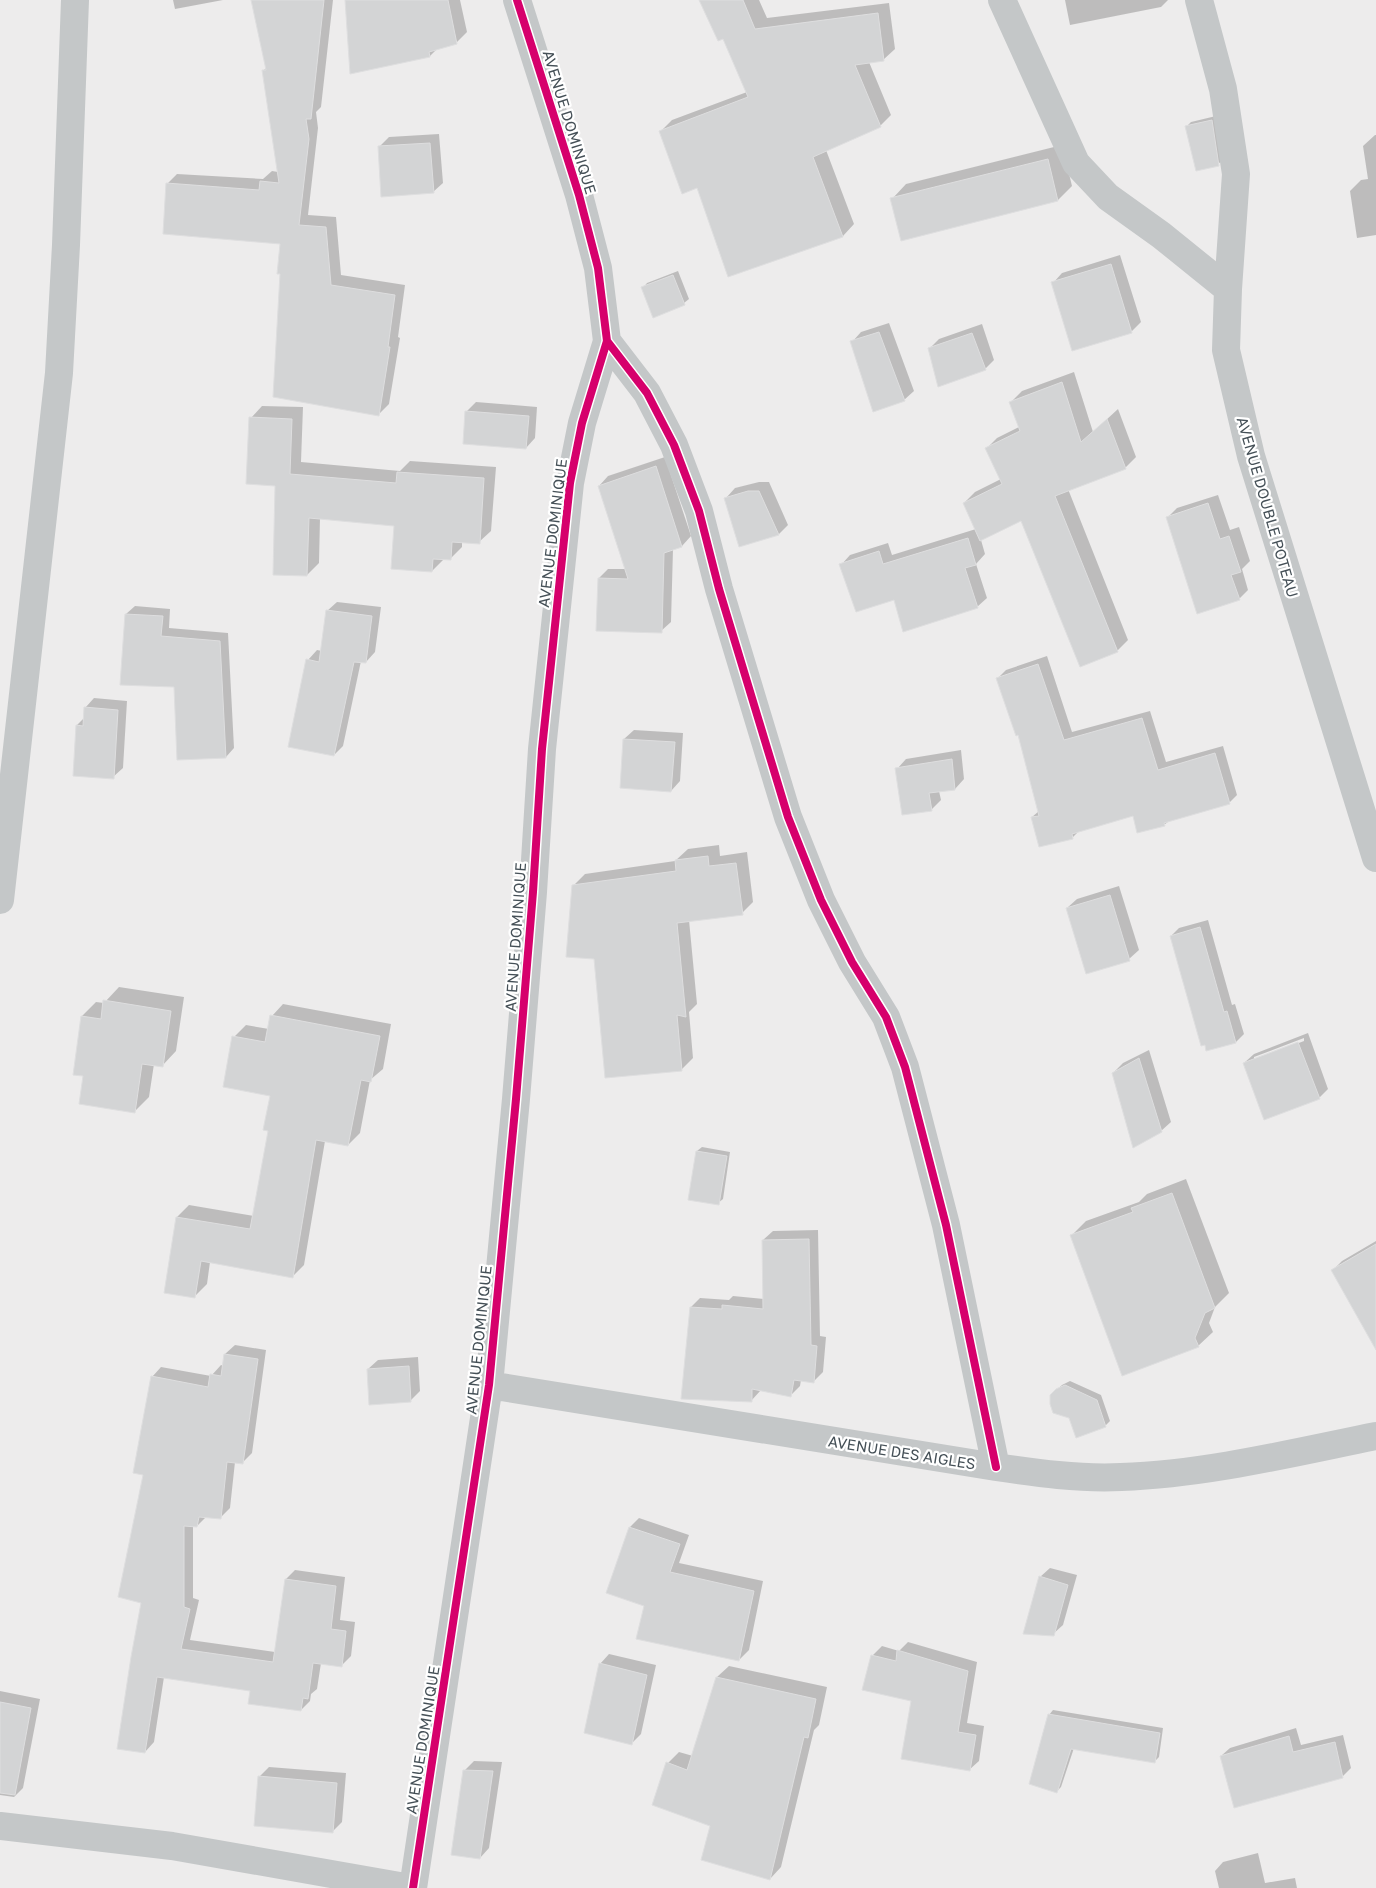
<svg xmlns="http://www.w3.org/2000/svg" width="1376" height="1888" font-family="'Golos Text',sans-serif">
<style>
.shadow{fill:#0003;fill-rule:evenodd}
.building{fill:#d3d4d5;stroke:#dededf}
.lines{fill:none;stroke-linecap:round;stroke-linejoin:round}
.street{stroke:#c4c7c8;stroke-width:28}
.cycleway-casing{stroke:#fff;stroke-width:11}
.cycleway{stroke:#d6006c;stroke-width:8}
.labels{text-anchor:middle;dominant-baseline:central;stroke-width:4.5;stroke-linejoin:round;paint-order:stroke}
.street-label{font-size:15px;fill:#455057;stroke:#fff}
</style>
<rect width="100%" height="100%" fill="#edecec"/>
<!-- shadow -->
<path class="shadow" d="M173 0H223L175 9Z
M252 0H333L321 107 316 112 318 128 308 215 336 217 341 275 405 285 398 337 400 338 389 404 378 415 282 273 281 243 167 184 177 174 263 179 272 171 278 172 264 70 266 68Z
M346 0H460L467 32 457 42 438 48 430 56Z
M701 0H759L767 18 889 3 895 49 883 60 869 62 891 115 880 126 826 150 854 224 843 236 729 276 698 186 660 132 672 120 747 92 724 37Z
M1065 0H1168L1161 7 1070 25Z
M1216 116 1223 160 1218 164 1186 127 1191 122Z
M439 134 443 183 433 192 379 147 389 137Z
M1375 135H1376V235L1357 238 1350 191 1361 180 1368 179 1363 146Z
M1062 145 1072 186 1058 200 892 199 906 184Z
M1120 255 1141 322 1131 332 1053 283 1062 273Z
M678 271 689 299 684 303 643 288 647 283Z
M889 323 914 391 904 400 852 342 861 332Z
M982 324 994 360 985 369 930 348 939 339Z
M1074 372 1093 432 1118 409 1136 457 1125 468 1068 489 1128 640 1117 651 1022 520 981 540 985 554 976 564 987 598 977 607 894 599 841 565 850 555 888 543 892 555 976 529 964 503 975 492 1001 479 986 449 997 438 1019 427 1011 402 1022 391Z
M476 402 537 407 535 438 526 448 466 412Z
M262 406 303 407 301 462 400 471 410 461 496 467 491 531 479 542 462 541V547L450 559H444L432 571 395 525 320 518 319 563 307 575 276 485 251 418Z
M665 457 691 536 682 546 673 549 671 622 661 631 599 578 608 569H626L599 486 608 476Z
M759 482H769L788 525 779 534 740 545 726 498 735 488Z
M1218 495 1230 530 1239 527 1250 561 1242 569 1248 590 1239 599 1167 518 1177 508Z
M337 602 381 607 375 652 366 662 361 661 343 746 334 755 308 660 317 650 322 651 327 611Z
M135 606 170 609 169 628 228 633 234 748 226 757 126 614Z
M1047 656 1072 732 1150 711 1166 762 1223 746 1237 795 1229 803 1169 821 1164 825 1134 814 1080 830 1072 838 1032 817 1039 811 1019 734 998 678 1006 670Z
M94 698 127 701 123 768 113 777 77 725 84 718 85 708Z
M634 730 683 733 680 781 671 791 624 739Z
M961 750 964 779 955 789 939 791 941 800 931 810 897 769 906 759Z
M719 845 720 856 747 852 753 902 742 913 689 920 697 1004 689 1012 693 1058 681 1070 596 958 573 886 585 874 675 861 688 849Z
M1119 886 1139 950 1129 959 1067 908 1077 899Z
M1208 920 1232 1005 1235 1004 1244 1034 1236 1042 1207 1050 1171 936 1179 928Z
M119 987 184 997 176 1051 162 1066 154 1064 149 1097 135 1111 84 1075 74 1074 82 1016 96 1002 104 1003Z
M283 1004 391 1024 383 1069 370 1080 360 1133 348 1145 325 1141 304 1265 292 1277 210 1262 207 1284 195 1296 166 1292 177 1217 189 1205 254 1216 269 1130 271 1095 234 1037 246 1025 269 1029 272 1016Z
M1308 1033 1328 1089 1319 1098 1244 1063 1254 1054ZM1304 1038V1041L1254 1060V1057Z
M1149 1050 1171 1122 1161 1131 1113 1073 1123 1063Z
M702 1147 730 1152 723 1199 718 1203 697 1151Z
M1186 1179 1229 1293 1215 1307 1209 1323 1213 1332 1198 1346 1072 1235 1086 1221 1139 1202 1147 1194Z
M818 1230 820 1336 826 1337 823 1372 814 1381 801 1380 800 1386 791 1395 761 1390 751 1401 691 1307 700 1298 729 1300 733 1296 764 1299 763 1240 773 1231Z
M1376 1241V1342L1333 1270 1342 1261Z
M235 1345 266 1350 252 1453 242 1463 235 1462 230 1508 220 1518 207 1516 197 1526H193V1598L199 1600 190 1640 275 1652 286 1579 295 1570 345 1577 340 1620 355 1622 351 1656 341 1666 321 1663 317 1689 311 1694 310 1701 301 1710 252 1689 164 1677 154 1742 145 1752 143 1602 144 1474 152 1377 161 1367 211 1376 221 1365 224 1366 225 1354Z
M418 1357 420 1391 411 1400 368 1369 378 1360Z
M1070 1381 1101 1395 1110 1421 1105 1426 1070 1417 1051 1395 1062 1385Z
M639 1518 689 1535 679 1563 763 1581 749 1650 739 1660 645 1605 630 1527Z
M1050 1568 1077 1575 1063 1625 1053 1634 1040 1577Z
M908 1642 977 1662 967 1723 984 1726 979 1761 969 1770 912 1700 873 1655 882 1646 899 1651Z
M609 1654 656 1665 641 1734 632 1743 600 1664Z
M729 1666 827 1687 819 1725 814 1730 781 1867 770 1879 712 1825 668 1763 679 1752 693 1756 717 1677Z
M0 1691 40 1699 23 1788 14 1797 0 1795Z
M1053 1710 1163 1728 1159 1757 1154 1762 1074 1748 1061 1787 1056 1792 1049 1715Z
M1296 1728 1301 1745 1343 1735 1351 1768 1343 1776 1235 1806 1221 1756 1230 1748Z
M474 1761 502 1762 489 1848 480 1858 464 1771Z
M269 1767 346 1773 342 1822 333 1831 260 1776Z
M1258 1853 1265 1883 1295 1878 1297 1888H1219L1215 1871 1223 1862Z"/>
<!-- building -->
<path class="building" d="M251 0H324L311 119H306L309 139 299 225 326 227 331 285 395 295 388 347H390L379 416 273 397 280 274H277L280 244 163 234 166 183 259 190 260 181 279 183 262 70H266Z
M345 0H448L457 44 429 52 430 57 350 74Z
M699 0H743L755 29 878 13 884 61 855 65 881 127 813 157 843 237 728 277 697 188 682 194 659 131 748 97 723 39 718 41Z
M1212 120 1219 166 1196 171 1185 126Z
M430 143 434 193 381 197 378 146Z
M1048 159 1058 201 901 241 890 198Z
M1111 264 1132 333 1072 351 1051 282Z
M673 275 685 305 653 318 641 287Z
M879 332 905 401 873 412 850 341Z
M972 333 986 370 938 387 928 348Z
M1062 382 1081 442 1107 419 1126 469 1055 496 1118 652 1080 667 1021 521 980 541 963 503 1002 484 985 448 1020 431 1009 402Z
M465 411 529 416 526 449 463 444Z
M249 417 292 419 290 474 396 483 397 472 484 478 480 544 452 542 451 560 433 559 432 572 391 569 394 526 309 518 307 576 273 575 275 486 246 484Z
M656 466 682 547 664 553 662 633 596 631 598 578 628 579 598 486Z
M748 491H759L779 535 739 547 724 498Z
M1208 503 1220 539 1229 536 1241 572 1231 575 1240 600 1197 614 1166 517Z
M968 538 976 565 965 568 978 608 903 632 894 600 856 612 839 564 879 551 883 564Z
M326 610 372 616 366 663 354 662 334 756 288 747 306 659 319 662Z
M125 614 163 616 161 636 220 641 226 758 177 760 174 687 120 685Z
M1038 664 1064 740 1142 718 1158 770 1215 753 1230 804 1164 823 1165 826 1137 833 1133 816 1072 834 1073 839 1039 847 1031 817 1039 816 1018 735 1016 736 996 678Z
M84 707 118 710 114 779 73 776 76 725 83 726Z
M623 739 675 742 671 792 620 788Z
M952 759 955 790 929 793 932 811 902 815 895 768Z
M708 856 709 866 736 863 743 915 677 923 686 1017 677 1015 682 1071 605 1078 594 959 566 957 572 885 676 871 675 860Z
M1110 895 1130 961 1086 974 1066 908Z
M1200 927 1224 1012 1227 1011 1236 1043 1206 1051 1205 1045 1201 1046 1170 936Z
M103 1000 171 1011 163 1067 142 1064 135 1113 79 1104 83 1076 73 1075 81 1016 101 1019Z
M270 1015 380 1036 371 1082 361 1080 348 1146 316 1140 293 1278 201 1261 195 1298 164 1293 176 1217 250 1229 268 1131 263 1130 270 1096 223 1087 232 1036 265 1042Z
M1298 1042 1320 1099 1264 1120 1243 1063Z
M1139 1058 1162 1132 1133 1148 1112 1073Z
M696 1151 727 1156 719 1205 688 1200Z
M1172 1193 1215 1308 1205 1313 1195 1338 1199 1347 1122 1376 1070 1235 1133 1212 1131 1208Z
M809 1239 811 1345 817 1346 814 1383 794 1380 791 1397 752 1389V1402L681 1399 690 1307 722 1309V1305L763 1309 762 1240Z
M1376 1244V1350L1331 1270Z
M224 1354 258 1359 243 1464 227 1462 221 1519 199 1517 197 1527 184 1526V1607L190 1609 181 1649 273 1662 285 1579 336 1586 331 1629 346 1631 342 1667 313 1663 308 1699 303 1698 301 1711 248 1704 250 1691 157 1677 145 1753 117 1749 131 1657 141 1603 118 1597 143 1475 133 1473 151 1376 208 1387 210 1374 221 1376Z
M409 1366 411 1402 369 1405 367 1369Z
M1065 1385 1097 1400 1106 1427 1076 1438 1069 1418 1053 1413 1050 1404V1395L1056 1389Z
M629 1527 680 1544 670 1572 754 1591 739 1661 636 1639 644 1606 606 1593Z
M1039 1576 1068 1585 1054 1636 1023 1634Z
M897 1650 968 1671 958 1732 976 1735 970 1771 901 1759 911 1701 862 1690 871 1655 896 1661Z
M599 1663 647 1675 632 1745 584 1733Z
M716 1677 816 1699 808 1738 804 1737 770 1880 701 1860 710 1826 652 1805 666 1762 687 1770Z
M0 1702 31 1708 15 1795 0 1793Z
M1048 1714 1160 1733 1155 1763 1071 1749 1057 1793 1029 1784Z
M1289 1736 1293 1752 1335 1742 1343 1778 1234 1808 1220 1756Z
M463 1770 493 1771 480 1859 451 1855Z
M258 1776 337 1783 333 1833 254 1826Z"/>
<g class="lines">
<!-- street -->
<path class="street" d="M1002 0 1076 163 1108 197 1161 235 1228 289
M1199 0 1223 89 1236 174 1228 289 1226 350 1251 456 1376 858
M607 341 647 393 674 445 699 511 719 589 788 817 821 900 852 962 886 1017 905 1067 946 1225 996 1467
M0 900 59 373 66 245 75 0
M489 1385 996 1467C1037 1473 1079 1479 1121 1477 1206 1474 1292 1453 1376 1436
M0 1826 172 1846 411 1888
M413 1888 489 1385 516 1099 533 892 542 749 570 483 582 423 607 341 598 268 579 195 517 0"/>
<!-- cycleway casing -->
<g class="cycleway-casing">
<path id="cycleway" d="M607 341 647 393 674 445 699 511 719 589 788 817 821 900 852 962 886 1017 905 1067 946 1225 996 1467
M413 1888 489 1385 516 1099 533 892 542 749 570 483 582 423 607 341 598 268 579 195 517 0"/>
</g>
<!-- cycleway -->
<use href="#cycleway" class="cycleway"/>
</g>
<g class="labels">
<!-- street labels -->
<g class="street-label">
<text transform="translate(570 122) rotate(73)">AVENUE DOMINIQUE</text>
<text transform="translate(1268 507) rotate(74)">AVENUE DOUBLE POTEAU</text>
<text transform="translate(552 533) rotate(-83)">AVENUE DOMINIQUE</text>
<text transform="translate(515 937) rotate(-86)">AVENUE DOMINIQUE</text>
<text transform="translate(478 1340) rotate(-84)">AVENUE DOMINIQUE</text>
<text transform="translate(902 1452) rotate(9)">AVENUE DES AIGLES</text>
<text transform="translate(422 1740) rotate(-81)">AVENUE DOMINIQUE</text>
</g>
</g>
</svg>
